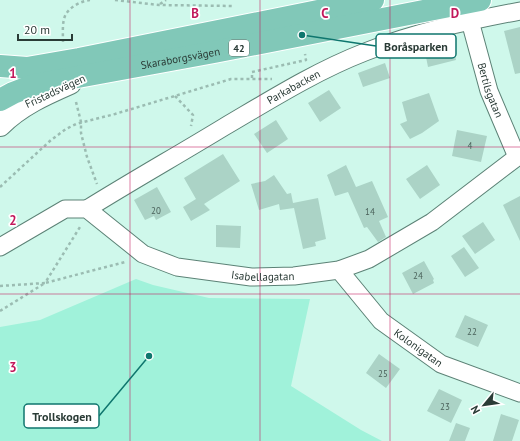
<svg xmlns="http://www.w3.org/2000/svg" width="520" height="441" font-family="'PT Sans',sans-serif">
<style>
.green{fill:#a0f2da}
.building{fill:#abd3c6}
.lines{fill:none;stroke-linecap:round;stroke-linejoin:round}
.street-casing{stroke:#5c8276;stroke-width:19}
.secondary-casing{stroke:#5c8276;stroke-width:24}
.primary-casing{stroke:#fff;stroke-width:24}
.path{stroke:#9bbcb2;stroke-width:2.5;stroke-dasharray:3 3;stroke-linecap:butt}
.street{stroke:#fff;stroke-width:17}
.secondary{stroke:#fff;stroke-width:22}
.primary{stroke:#81c8b8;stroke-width:22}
.grid{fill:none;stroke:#c2185b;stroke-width:1;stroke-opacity:0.55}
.labels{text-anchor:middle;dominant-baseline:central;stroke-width:3.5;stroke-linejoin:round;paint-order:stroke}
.number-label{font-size:9px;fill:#4a615a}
.shield{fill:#fff;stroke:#6a7672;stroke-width:1}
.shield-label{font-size:10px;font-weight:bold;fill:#2a3b36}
.street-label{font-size:11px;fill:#2a3b36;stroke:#fff}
.grid-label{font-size:13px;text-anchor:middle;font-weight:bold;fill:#c2185b;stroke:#fff;stroke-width:3.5;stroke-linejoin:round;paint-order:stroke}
.leader{fill:none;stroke:#0f766e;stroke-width:1.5}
.callout-dot{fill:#0f766e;stroke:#fff;stroke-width:1.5}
.callout{fill:#fff;stroke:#0f766e;stroke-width:1.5}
.callout-label{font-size:12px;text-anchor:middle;font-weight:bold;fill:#2a3b36}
</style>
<rect width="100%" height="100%" fill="#cff8eb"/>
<!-- green -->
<path class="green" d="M136 279 153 285 209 298 310 299 291 386 361 430 382 441H0V327L40 320Z"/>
<!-- building -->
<path class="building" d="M520 27V73L515 74 504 31Z
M452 45 456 60 428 67 425 52Z
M385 63 390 78 363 87 358 73Z
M329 90 341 108 320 122 308 103Z
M429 93 439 121 422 133 410 139 400 124 407 121 402 102Z
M276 120 288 139 267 153 254 134Z
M457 130 487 136 481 162 452 156Z
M223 154 240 181 204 204 210 210 191 221 183 207 196 199 184 178Z
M346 165 356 187 372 181 388 217 379 221 386 237 378 242 367 227 364 228 348 192 335 196 327 175Z
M427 165 440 185 420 199 406 179Z
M274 175 287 194 291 193 293 203 318 198 326 239 315 242 316 246 303 249 294 208 280 210 279 204 259 210 251 184 265 181Z
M157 187 171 212 156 220 154 216 145 220 134 200Z
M520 196V241L503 205Z
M483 222 495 240 475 254 462 236Z
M216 225 241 226 240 248 216 247Z
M464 247 479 268 465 277 451 256Z
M424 261 434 279 433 280 434 283 413 294 402 273Z
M465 315 488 325 478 347 455 337Z
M379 354 400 369 386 388 366 373Z
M439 389 462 400 451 423 427 411Z
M501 414 519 420 512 441H493Z
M456 423 470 428 465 441H449Z"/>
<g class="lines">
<!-- street casing -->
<g class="street-casing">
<g id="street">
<path id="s1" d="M470 21 489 91 517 157"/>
<path id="s2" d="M87 209C132 181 178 155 224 127 270 100 316 71 365 52 415 32 468 21 520 11"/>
<path id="s3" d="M0 247 65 209H87L143 254 177 267 251 277 294 276 339 270 369 259 432 222 517 157H520"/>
<path id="s4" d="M339 270 381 321 441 364 520 393"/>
</g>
</g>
<!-- secondary casing -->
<g class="secondary-casing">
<path id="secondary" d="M0 125C20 105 45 94 70 83"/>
</g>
<!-- primary casing -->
<g class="primary-casing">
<g id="primary">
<path d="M0 66 27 68 79 59 373 0"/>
<path id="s5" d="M0 100 13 93 34 85 214 52 480 0"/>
</g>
</g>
<!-- path -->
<path class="path" d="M115 0 159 5 233 6
M160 4 166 0
M63 42C63 34 62 23 65 16 69 7 81 1 90 0
M252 78V72L306 60 305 54
M175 96 193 115 191 126
M76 102 81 122V133L87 157 97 184
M0 187 51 140 66 129 76 124 115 114 231 79H272
M0 286 45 283 80 227
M0 311 45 283 125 262"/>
<!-- street -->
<use href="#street" class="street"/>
<!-- secondary -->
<use href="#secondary" class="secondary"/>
<!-- primary -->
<use href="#primary" class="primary"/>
</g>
<!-- grid -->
<path class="grid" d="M130 0V441M260 0V441M390 0V441M0 147H520M0 294H520"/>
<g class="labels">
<!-- number labels -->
<g class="number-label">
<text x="470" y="145">4</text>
<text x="156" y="210">20</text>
<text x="370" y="211">14</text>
<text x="418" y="275">24</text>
<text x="472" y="331">22</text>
<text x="383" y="373">25</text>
<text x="445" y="406">23</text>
</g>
<!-- shield labels -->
<rect class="shield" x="229" y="40" width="20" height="16" rx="3"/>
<g class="shield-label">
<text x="239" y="48">42</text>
</g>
<!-- street labels -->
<g class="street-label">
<text stroke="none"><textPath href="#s5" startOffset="186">Skaraborgsvägen</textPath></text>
<text stroke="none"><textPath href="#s2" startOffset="240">Parkabacken</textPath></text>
<text stroke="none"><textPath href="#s1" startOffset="72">Bertilsgatan</textPath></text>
<text transform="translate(55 91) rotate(-25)">Fristadsvägen</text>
<text stroke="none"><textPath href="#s3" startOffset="292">Isabellagatan</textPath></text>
<text stroke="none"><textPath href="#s4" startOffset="112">Kolonigatan</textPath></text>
</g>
</g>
<g class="grid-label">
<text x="195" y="18">B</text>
<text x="325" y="18">C</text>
<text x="455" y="18">D</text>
<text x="13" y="78">1</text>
<text x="13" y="225">2</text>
<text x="13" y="372">3</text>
</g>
<!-- callouts -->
<path class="leader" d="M302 35L376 46M149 356L99 416"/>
<g class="callout-dot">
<circle cx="302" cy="35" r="4"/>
<circle cx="149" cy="356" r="4"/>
</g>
<g class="callout">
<rect x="376" y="34" width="80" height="24" rx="4"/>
<rect x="24" y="404" width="75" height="24" rx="4"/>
</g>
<g class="callout-label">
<text x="416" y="51">Boråsparken</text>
<text x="62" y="421">Trollskogen</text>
</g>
<!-- north arrow -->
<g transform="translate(484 405) rotate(241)" stroke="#ffffff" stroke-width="3" paint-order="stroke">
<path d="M0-3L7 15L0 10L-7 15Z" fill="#2a3b36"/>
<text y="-6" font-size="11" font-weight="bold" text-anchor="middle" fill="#2a3b36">N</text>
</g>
<!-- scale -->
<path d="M18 34v6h54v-6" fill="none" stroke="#2a3b36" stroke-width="2"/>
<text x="24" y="34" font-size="12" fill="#2a3b36" stroke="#ffffff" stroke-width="3" paint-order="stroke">20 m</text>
</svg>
